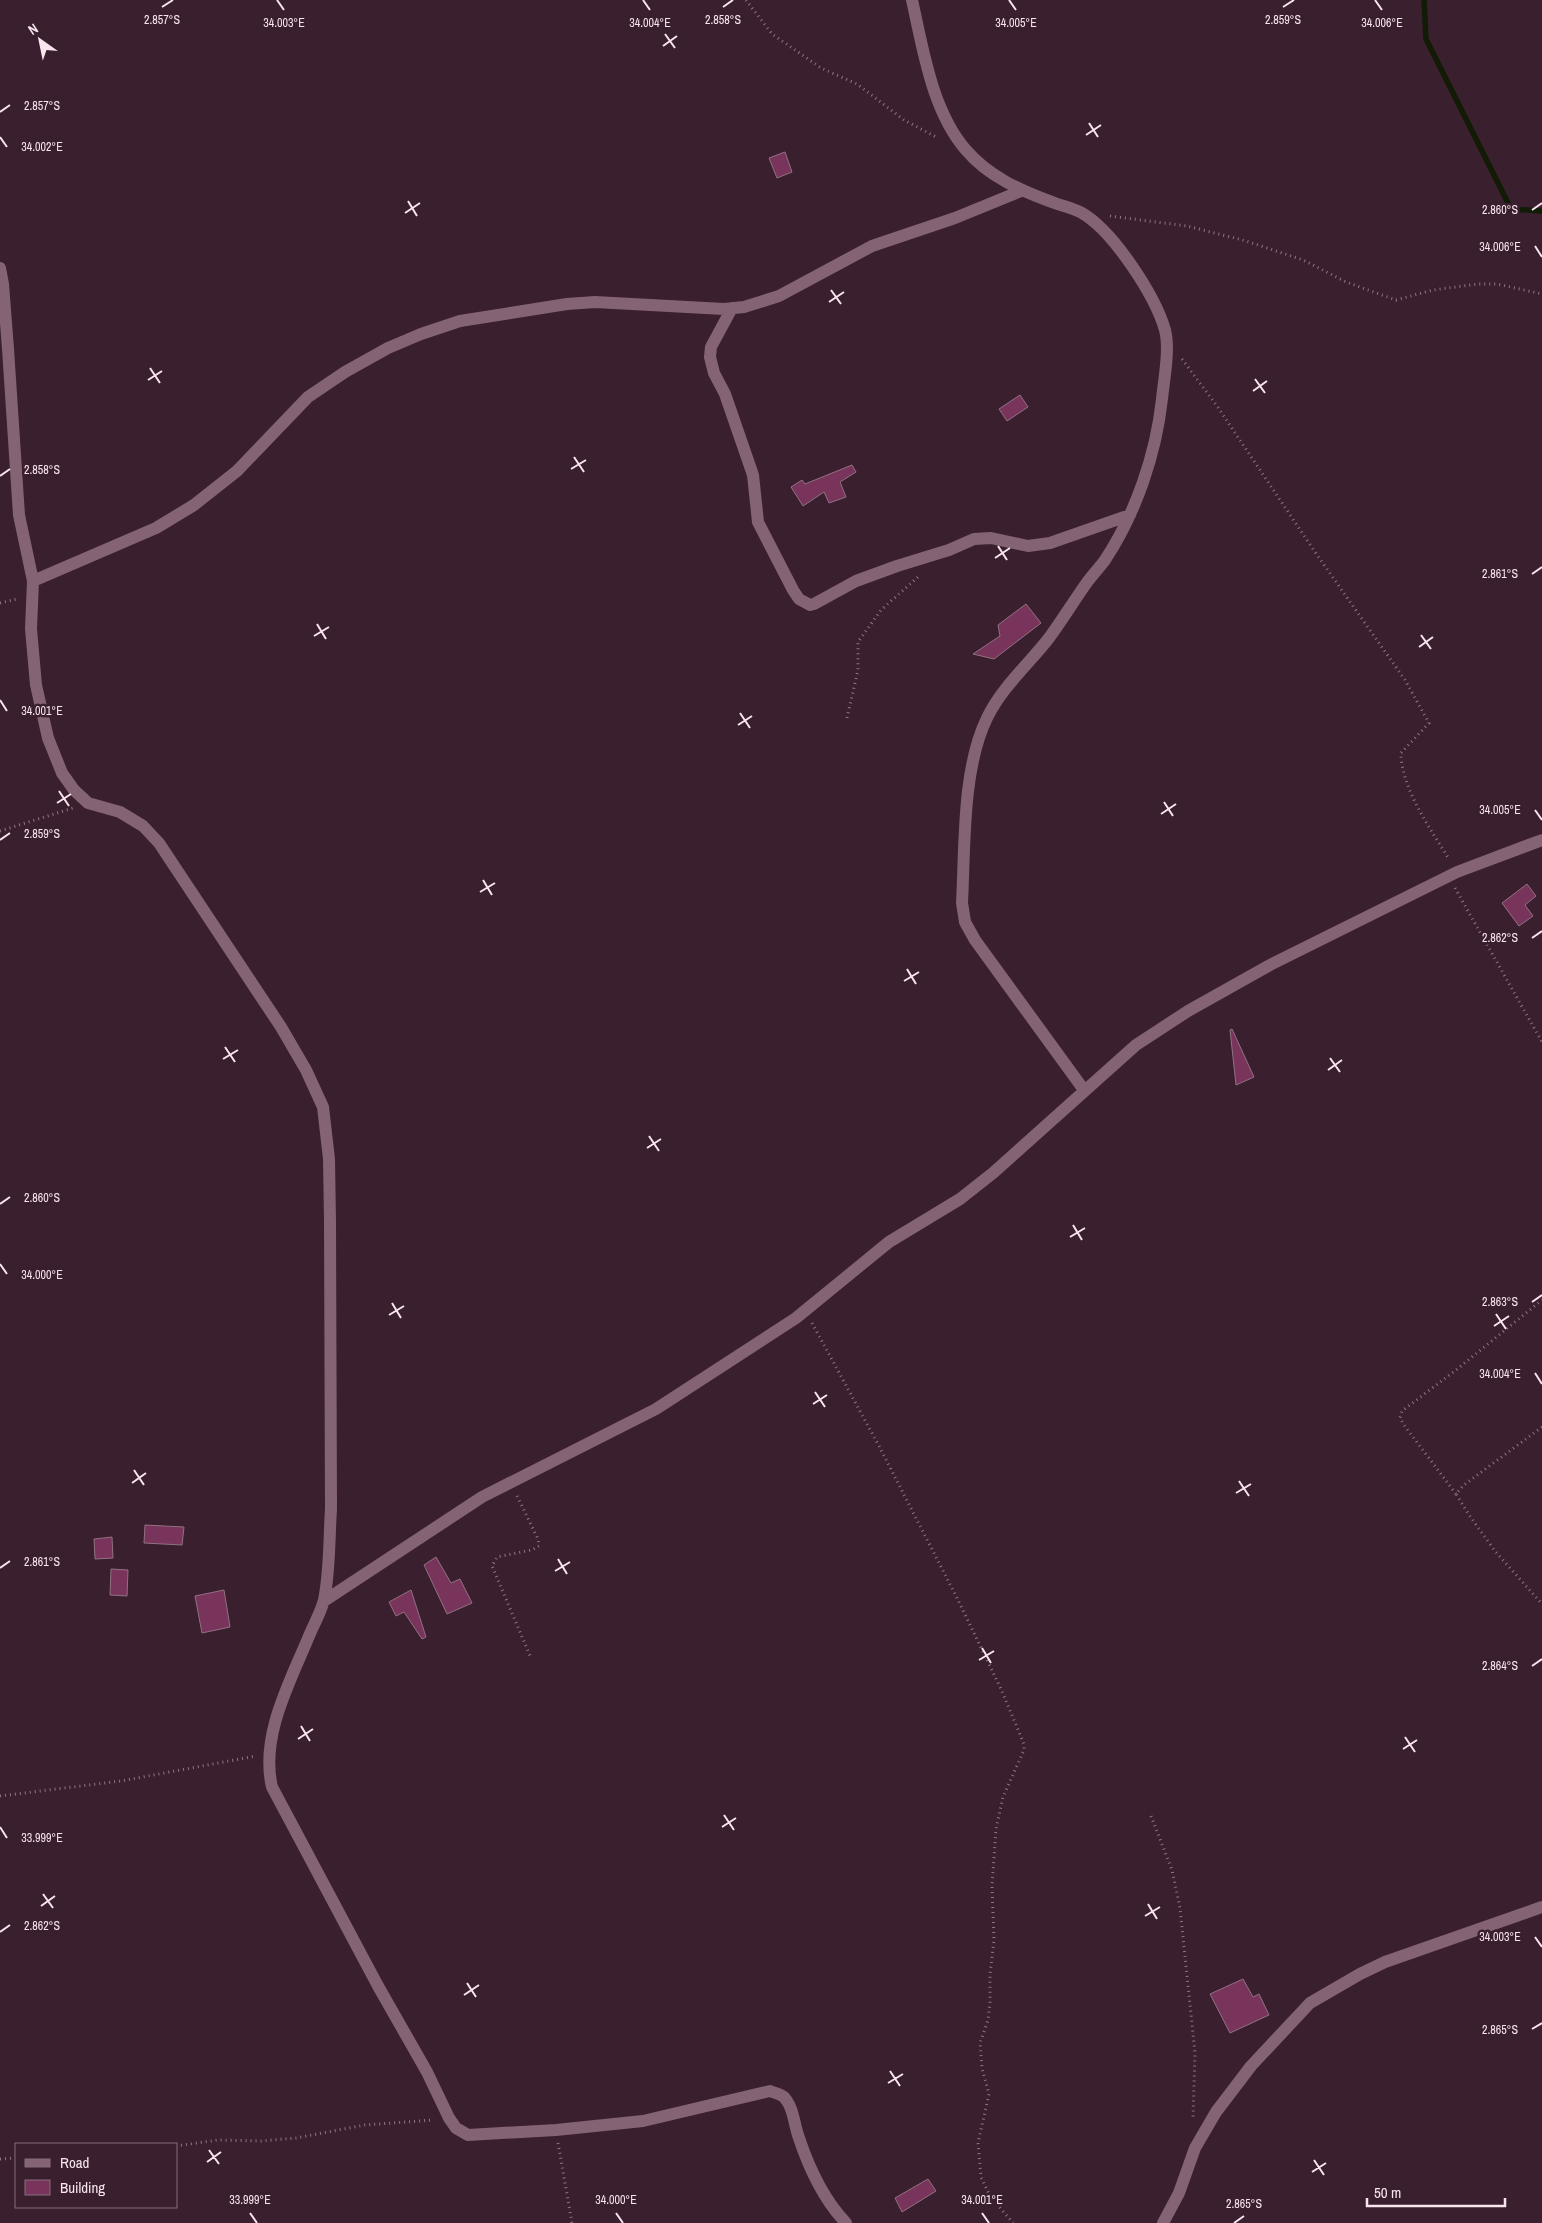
<svg xmlns="http://www.w3.org/2000/svg" width="1542" height="2223" font-family="'Archivo Narrow',sans-serif">
<style>
.lines{fill:none;stroke-linecap:round;stroke-linejoin:round}
.stream{stroke:#121b05;stroke-width:5.5}
.building{fill:#79345c;stroke:#917182}
.path{stroke:#8e7683;stroke-width:3;stroke-dasharray:1 4;stroke-linecap:butt}
.street{stroke:#846374;stroke-width:12}
.ticks{fill:none;stroke:#f8e5ee;stroke-width:2}
.ticks-label{font-size:12px;text-anchor:middle;fill:#f8e5ee;stroke:#3a1f2e;stroke-width:5;stroke-linejoin:round;paint-order:stroke}
</style>
<rect width="100%" height="100%" fill="#3a1f2e"/>
<g class="lines">
<!-- stream -->
<path class="stream" d="M1424 0 1426 39 1511 209 1542 211"/>
</g>
<!-- building -->
<path class="building" d="M785 152 792 172 777 178 769 158Z
M1020 395 1028 407 1007 421 999 409Z
M852 465 856 472 840 482 846 497 829 503 824 492 803 506 791 487 802 480 805 484Z
M1026 604 1041 623 994 659 973 654 1000 636 998 625Z
M1527 884 1536 896 1525 905 1533 916 1519 926 1502 903Z
M1232 1029 1254 1077 1236 1085 1230 1030Z
M145 1525 184 1527 182 1545 144 1543Z
M112 1537 113 1558 95 1559 94 1539Z
M436 1557 451 1583 460 1579 472 1603 447 1614 424 1565Z
M111 1569 128 1570 127 1596 110 1595Z
M224 1590 230 1627 202 1633 195 1596Z
M411 1590 426 1637 422 1639 404 1612 396 1616 389 1602Z
M1243 1979 1253 1997 1259 1994 1269 2015 1230 2033 1210 1994Z
M928 2179 936 2191 902 2212 895 2198Z"/>
<g class="lines">
<!-- path -->
<path class="path" d="M746 0 772 34 821 68 857 84 904 120 938 138
M1110 216 1187 226 1246 241 1303 260 1346 282 1396 300 1433 290 1478 284H1497L1542 294
M1182 359 1217 406 1315 552 1405 680 1429 723 1401 753C1401 788 1431 830 1449 859
M0 603 17 599
M847 718 858 670V642L881 610 918 577
M0 831 73 808
M1455 888 1542 1042
M812 1323 879 1446 957 1598 1001 1689 1024 1744V1750L1003 1797 996 1829 992 1886 994 1940 990 1974V2003L988 2020 980 2043 982 2068 989 2094 978 2143 981 2177 990 2196 1013 2223
M1542 1427 1464 1485 1456 1494 1469 1515 1495 1551 1542 1604
M1456 1494 1404 1425 1400 1418 1402 1411 1456 1370 1542 1300
M517 1496 538 1539 539 1546 532 1550 497 1557 492 1566 531 1658
M0 1796 121 1781 256 1756
M1151 1816 1172 1870 1180 1908 1195 2053 1193 2119
M558 2143 572 2223
M176 2146 218 2140 261 2141 296 2138 365 2125 433 2120
M0 2159 16 2158"/>
<!-- street -->
<path class="street" d="M912 0C923 49 932 111 966 150 988 176 1021 191 1052 202 1062 206 1073 208 1082 213 1113 231 1155 295 1165 330 1170 349 1164 379 1162 399 1156 454 1136 513 1105 560 1100 567 1094 573 1088 581 1075 599 1063 619 1049 638 1028 665 1002 687 987 718 962 769 965 847 962 903L965 922 975 940 1084 1090
M0 268 3 284 8 349 19 515 33 581 31 629 36 685 48 738 62 773 74 790 88 803 120 812 143 826 159 843 281 1027 306 1070 323 1107 329 1159 330 1221 331 1509C329 1539 330 1571 324 1600 321 1612 314 1624 309 1636 290 1682 260 1736 272 1787L378 1986 427 2072 449 2118 456 2128 468 2135 556 2130 643 2121 770 2091C775 2093 780 2094 784 2097 794 2108 794 2125 799 2138 809 2168 824 2200 846 2223
M732 308 711 347 710 357 714 373 725 394 753 475 758 522 793 590 799 599 810 605 814 604 856 581 897 566 949 550 974 539 991 538 1028 546 1050 543 1130 515
M33 581 156 528 194 505 237 471 308 397 345 372 388 348 421 334 460 321 567 304 595 302 724 309 744 307 779 296 872 246 955 218 1021 191
M324 1601 482 1497 656 1409 796 1318 889 1242 960 1199 993 1173 1136 1045 1188 1011 1270 965 1457 872 1542 840
M1163 2223 1179 2193 1195 2148 1216 2112 1251 2066 1310 2003 1360 1974 1385 1962 1542 1907"/>
</g>
<!-- ticks -->
<path class="ticks" d="M277 0 284 10M643 0 650 10M1009 0 1016 10M1375 0 1382 10M162 7 173 0M723 7 733 0M1283 7 1294 0M665 34 675 48M663 46 677 36M0 112 10 105M1089 123 1098 137M1086 135 1101 125M0 137 7 147M408 201 417 216M1532 210 1542 203M405 213 420 203M1535 246 1542 257M831 290 841 304M829 302 844 292M150 368 160 383M1255 379 1265 393M148 380 162 371M1253 391 1267 381M574 457 584 472M571 469 586 460M0 476 10 469M998 546 1007 560M995 558 1010 548M1532 574 1542 567M317 624 326 639M1421 635 1431 649M314 636 329 627M1419 647 1433 637M0 700 7 711M740 713 750 728M738 725 752 716M59 791 69 806M1164 802 1173 816M57 803 71 794M1535 810 1542 820M1161 814 1176 804M0 840 10 833M483 880 492 895M480 892 495 883M1532 938 1542 931M907 969 916 984M904 981 919 972M225 1047 235 1062M1330 1058 1340 1072M223 1059 238 1050M1328 1070 1342 1060M649 1136 659 1151M647 1148 661 1139M0 1204 10 1197M1073 1225 1082 1240M1070 1237 1085 1228M0 1264 7 1274M1532 1302 1542 1295M392 1303 401 1318M1496 1314 1506 1329M389 1315 404 1306M1494 1326 1509 1316M1535 1373 1542 1384M815 1392 825 1407M813 1404 827 1395M134 1470 144 1485M1239 1481 1249 1496M132 1483 146 1473M1236 1493 1251 1484M558 1559 567 1574M0 1568 10 1561M555 1571 570 1562M982 1648 991 1663M979 1660 994 1651M1532 1666 1542 1659M301 1726 310 1741M1405 1737 1415 1752M298 1739 313 1729M1403 1749 1417 1740M724 1815 734 1830M0 1827 7 1838M722 1827 736 1818M43 1894 53 1908M1148 1904 1157 1919M41 1906 55 1896M1145 1916 1160 1907M0 1932 10 1925M1535 1937 1542 1947M467 1983 476 1997M464 1995 479 1985M1532 2029 1542 2023M890 2071 900 2086M888 2083 903 2074M209 2150 219 2164M1314 2160 1324 2175M207 2162 221 2152M1312 2172 1326 2163M250 2213 257 2223M616 2213 623 2223M982 2213 989 2223M1234 2223 1244 2216"/>
<g class="ticks-label">
<text x="162" y="24">2.857°S</text>
<text x="723" y="24">2.858°S</text>
<text x="1283" y="24">2.859°S</text>
<text x="284" y="27">34.003°E</text>
<text x="650" y="27">34.004°E</text>
<text x="1016" y="27">34.005°E</text>
<text x="1382" y="27">34.006°E</text>
<text x="42" y="110">2.857°S</text>
<text x="42" y="151">34.002°E</text>
<text x="1500" y="214">2.860°S</text>
<text x="1500" y="251">34.006°E</text>
<text x="42" y="474">2.858°S</text>
<text x="1500" y="578">2.861°S</text>
<text x="42" y="715">34.001°E</text>
<text x="1500" y="814">34.005°E</text>
<text x="42" y="838">2.859°S</text>
<text x="1500" y="942">2.862°S</text>
<text x="42" y="1202">2.860°S</text>
<text x="42" y="1279">34.000°E</text>
<text x="1500" y="1306">2.863°S</text>
<text x="1500" y="1378">34.004°E</text>
<text x="42" y="1566">2.861°S</text>
<text x="1500" y="1670">2.864°S</text>
<text x="42" y="1842">33.999°E</text>
<text x="42" y="1930">2.862°S</text>
<text x="1500" y="1941">34.003°E</text>
<text x="1500" y="2034">2.865°S</text>
<text x="250" y="2204">33.999°E</text>
<text x="616" y="2204">34.000°E</text>
<text x="982" y="2204">34.001°E</text>
<text x="1244" y="2208">2.865°S</text>
</g>
<!-- legend -->
<rect x="15" y="2143" width="162" height="65" fill="#3a1f2e" stroke="#866e7b"/>
<rect x="25" y="2159" width="25" height="8" fill="#846374" stroke="#866e7b"/>
<text x="60" y="2168" font-size="15" fill="#f8e5ee">Road</text>
<rect x="25" y="2180" width="25" height="15" fill="#79345c" stroke="#866e7b"/>
<text x="60" y="2193" font-size="15" fill="#f8e5ee">Building</text>
<!-- north arrow -->
<g transform="translate(40 40) rotate(327)" stroke="#3a1f2e" stroke-width="4" paint-order="stroke">
<path d="M0-4L9 19L0 12L-9 19Z" fill="#f8e5ee"/>
<text y="-8" font-size="14" font-weight="bold" text-anchor="middle" fill="#f8e5ee">N</text>
</g>
<!-- scale -->
<path d="M1367 2198v8h138v-8" fill="none" stroke="#f8e5ee" stroke-width="2.5"/>
<text x="1374" y="2198" font-size="15" fill="#f8e5ee" stroke="#3a1f2e" stroke-width="4" paint-order="stroke">50 m</text>
</svg>
